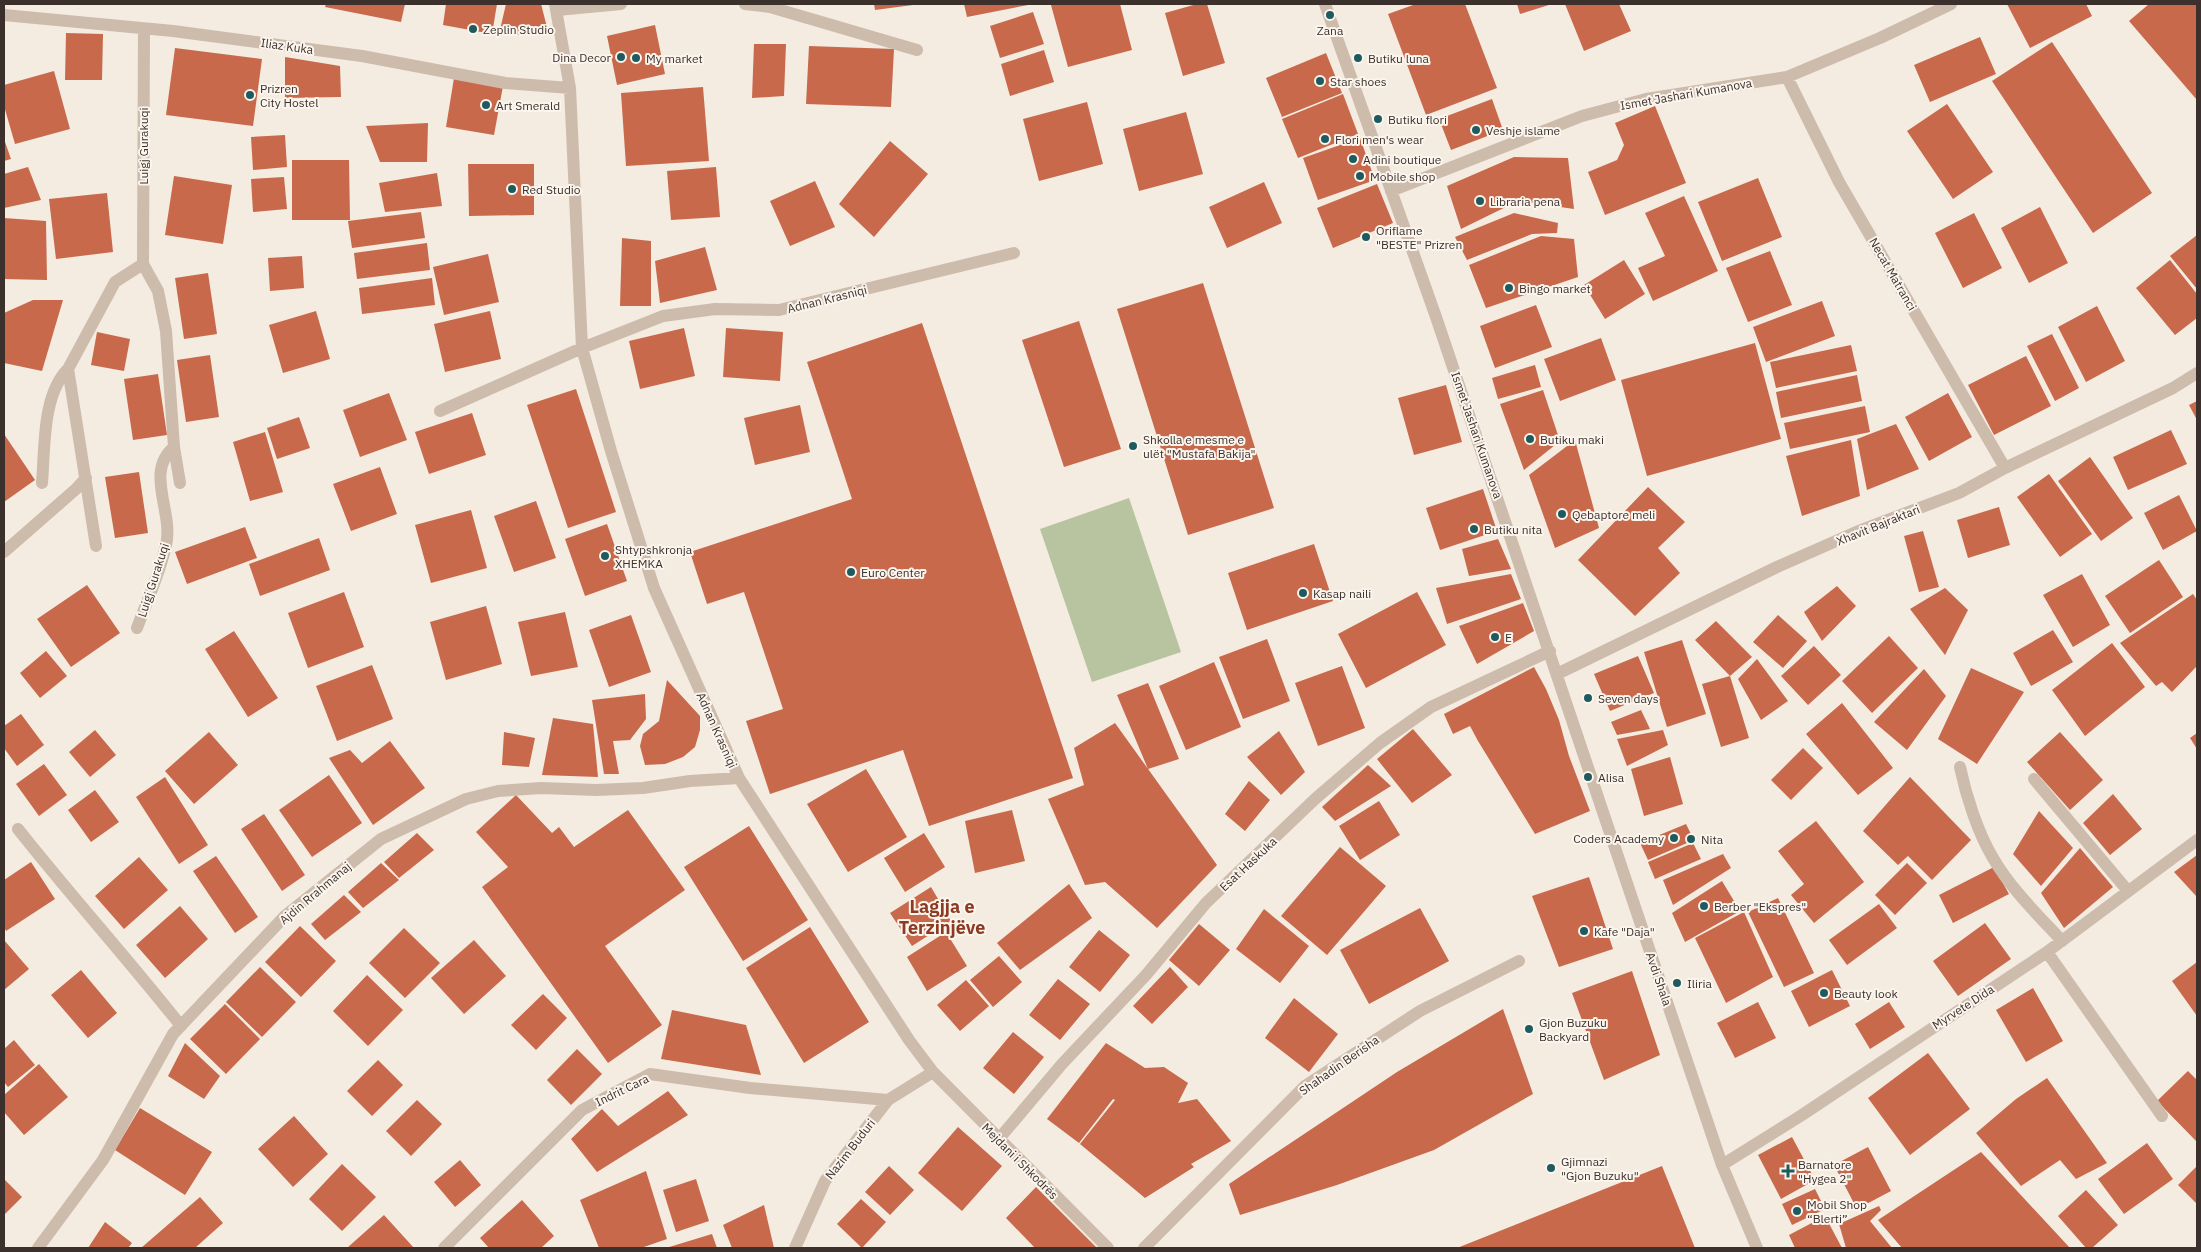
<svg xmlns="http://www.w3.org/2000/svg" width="2201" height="1252" font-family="'IBM Plex Sans',sans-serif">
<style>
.green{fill:#b8c4a0}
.building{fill:#c8694b}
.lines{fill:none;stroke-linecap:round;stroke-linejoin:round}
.minor{stroke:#cdbbac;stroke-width:12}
.poi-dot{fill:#1f5a5e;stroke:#fbf5ee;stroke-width:2}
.labels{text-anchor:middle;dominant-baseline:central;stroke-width:4;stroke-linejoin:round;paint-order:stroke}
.poi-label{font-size:12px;fill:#3b302b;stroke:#fbf5ee;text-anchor:start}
.street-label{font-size:12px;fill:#3b302b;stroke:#fbf5ee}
.district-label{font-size:18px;font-weight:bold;fill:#8c3b22;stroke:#fbf5ee}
</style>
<rect width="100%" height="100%" fill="#f4ebe1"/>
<!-- green -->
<path class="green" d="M1129 498 1181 652 1092 682 1040 529Z"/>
<!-- building -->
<path class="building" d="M326 4H405L401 22 325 7Z
M446 4H497L492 34 443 25Z
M506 4H541L549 35 499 34Z
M874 4H913V5L875 10Z
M964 4H1028V5L967 17Z
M1055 4H1120L1132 50 1068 67 1051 5Z
M1197 4H1207L1225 63 1183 76 1165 13Z
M1416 4H1465L1497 88 1426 115 1388 14Z
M1517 4H1552L1520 14Z
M1565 4H1619L1631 31 1584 51Z
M2007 4H2086L2092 16 2030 48Z
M2149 4H2197V100L2129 21Z
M1033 12 1044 44 1000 58 990 26Z
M655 25 665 74 617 85 607 36Z
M66 33 103 34 102 80H65Z
M1980 37 1996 74 1930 102 1914 65Z
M2052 42 2152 193 2093 233 1992 81Z
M754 44H786L784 96 752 98Z
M809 46 894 49 891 107 806 104Z
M175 48 262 59 253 126 166 115Z
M1044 50 1054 82 1010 96 1001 64Z
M1326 53 1342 93 1282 117 1266 78Z
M285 57 340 66 341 97 285 98Z
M54 71 70 129 15 144 4 106V85Z
M454 78 503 86 494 135 446 127Z
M703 87 709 161 626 166 621 93Z
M1343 94 1358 134 1298 158 1282 119Z
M1492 99 1503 130 1451 150 1439 119Z
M1087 102 1103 164 1039 181 1023 119Z
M1947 104 1993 172 1953 199 1907 131Z
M1655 106 1686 183 1605 215 1588 172 1617 160 1624 145 1615 123Z
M1186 112 1203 174 1139 191 1123 129Z
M428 123 427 162H380L366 126Z
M285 135 287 167 253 170 251 137Z
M1360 138 1375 180 1318 200 1303 158Z
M4 139 11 159 4 161Z
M890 141 928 174 874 237 839 204Z
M1514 157 1568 158 1574 209 1518 201 1461 229 1447 186Z
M292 160H349L350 220H292Z
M468 164H534V215L469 216Z
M28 167 41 200 4 208V174Z
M716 167 720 217 671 220 667 171Z
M437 173 442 206 385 212 379 183Z
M174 176 232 185 223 244 165 235Z
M284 177 287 209 253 212 251 179Z
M1758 178 1782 237 1722 261 1698 202Z
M815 181 835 227 790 246 770 201Z
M1264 182 1282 223 1227 248 1209 207Z
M1377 184 1393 223 1333 248 1317 208Z
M107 193 113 252 56 259 49 199Z
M1684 196 1718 271 1653 301 1638 268 1665 256 1645 213Z
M2040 207 2068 263 2029 283 2001 228Z
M421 212 425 238 352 248 348 221Z
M1514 213 1558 223 1557 233 1532 234 1467 260 1455 237Z
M1974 213 2002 268 1963 288 1935 233Z
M4 218 46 221 47 280 4 279Z
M2197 235V289L2170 256Z
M1541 236 1574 239 1578 277 1486 308 1469 265Z
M622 238 651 241V306H620Z
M427 243 430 270 357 279 354 253Z
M705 247 717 290 660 303 655 261Z
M1770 251 1792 305 1748 322 1726 268Z
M488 254 499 302 444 315 433 267Z
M302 256 304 288 270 291 268 258Z
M1624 260 1645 294 1605 319 1584 285Z
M2170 260 2197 294V318L2175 335 2136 288Z
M208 273 217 334 184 339 175 278Z
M432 278 435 305 362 314 359 288Z
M1203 283 1274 508 1188 535 1117 309Z
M33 300H63L42 371 4 363V313Z
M1822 301 1835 336 1766 362 1753 327Z
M1536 305 1552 347 1495 368 1480 326Z
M2097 306 2125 361 2086 382 2058 327Z
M316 311 330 359 283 373 269 325Z
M490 311 501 359 445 372 434 324Z
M1079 321 1121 449 1064 467 1022 340Z
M922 323 1073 778 929 826 903 750 770 794 746 721 783 709 744 592 707 604 690 552 852 499 807 362Z
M684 328 695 376 640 389 629 341Z
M726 328 783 332 780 381 723 377Z
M97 332 130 339 124 371 91 365Z
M2052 334 2079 388 2055 401 2027 346Z
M1601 338 1616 380 1560 401 1544 359Z
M1755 343 1781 439 1647 476 1621 380Z
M1851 345 1857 371 1776 388 1770 362Z
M210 355 219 417 186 422 177 360Z
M2026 356 2051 406 1994 435 1968 385Z
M1535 365 1541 387 1498 399 1492 378Z
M158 374 167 435 133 440 124 379Z
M1857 375 1862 401 1781 418 1776 392Z
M1446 385 1462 442 1414 455 1398 398Z
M576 389 616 512 568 528 527 405Z
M1543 390 1560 441 1524 470 1500 404Z
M389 393 407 440 360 457 343 410Z
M1948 393 1972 437 1929 461 1905 417Z
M2197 401V420L2189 405Z
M800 405 810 452 755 465 744 418Z
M1865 406 1870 432 1790 449 1784 423Z
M472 413 486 455 429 474 415 432Z
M299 417 310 448 277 459 267 428Z
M1896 424 1919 469 1867 490 1857 439Z
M2171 430 2187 464 2128 490 2113 457Z
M265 432 283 492 250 501 233 442Z
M4 434 35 480 4 502Z
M1575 440 1599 528 1555 548 1529 475Z
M1851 440 1860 496 1802 516 1786 456Z
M2090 457 2133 518 2101 541 2058 481Z
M380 467 397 514 351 531 333 484Z
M139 472 148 533 115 538 105 477Z
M2049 474 2092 534 2060 557 2017 497Z
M1648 487 1685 522 1658 548 1680 573 1635 616 1578 560Z
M1483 489 1497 531 1440 550 1426 508Z
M2179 495 2197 531 2163 550 2144 513Z
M536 501 556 558 514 572 494 516Z
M1999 507 2010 545 1968 558 1957 520Z
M471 510 487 568 431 583 415 525Z
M607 524 627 581 585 596 565 539Z
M245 527 257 558 187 584 175 552Z
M1923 531 1939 587 1919 592 1904 536Z
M319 538 330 570 260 596 249 564Z
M1498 539 1511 569 1469 576 1462 549Z
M1314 544 1333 601 1247 630 1228 573Z
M2159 560 2183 597 2130 633 2105 596Z
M1511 574 1521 599 1447 624 1436 588Z
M2082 574 2110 625 2073 647 2043 595Z
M87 585 120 633 71 667 37 619Z
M1837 586 1856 606 1822 641 1804 612Z
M1945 588 1968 610 1945 655 1910 609Z
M344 592 364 647 308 668 288 613Z
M1417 592 1446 645 1366 688 1338 634Z
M2193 594 2197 600V666L2172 692 2162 682 2156 686 2120 643Z
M1523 603 1534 631 1477 664 1459 626Z
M486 606 502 664 446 680 430 622Z
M565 612 578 667 531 676 518 622Z
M631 615 651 672 609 687 589 630Z
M1778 615 1807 641 1783 668 1753 642Z
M1716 621 1752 657 1730 676 1695 640Z
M2053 630 2073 662 2031 686 2013 653Z
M234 631 278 698 248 717 205 649Z
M1889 636 1918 668 1872 713 1842 681Z
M1267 639 1290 701 1243 719 1219 657Z
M1682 640 1706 714 1667 727 1644 652Z
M2112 643 2145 687 2085 736 2052 690Z
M1814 646 1841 675 1808 705 1781 676Z
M46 651 67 676 40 698 20 673Z
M1638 656 1654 693 1610 711 1594 674Z
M1757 659 1788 701 1761 720 1738 679Z
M1214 662 1241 727 1186 750 1159 686Z
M372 665 393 719 337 741 316 686Z
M1342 666 1365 728 1318 746 1295 683Z
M1534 667 1546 689 1559 720 1569 756 1590 811 1535 834 1478 741 1470 726 1453 734 1444 714Z
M1971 668 2024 692 1977 764 1938 739Z
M1924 669 1946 696 1907 750 1874 722Z
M1730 676 1749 738 1721 747 1702 684Z
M667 680 700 716V730L695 747 683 757 665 764 645 765 640 746 643 734 659 721Z
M1148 683 1179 759 1148 769 1117 695Z
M645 694 646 719 630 740 613 741 619 774H604L592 700Z
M1842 703 1893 768 1858 795 1806 734Z
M1641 710 1650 729 1617 735 1611 722Z
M21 714 44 745 17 766 4 748V726Z
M553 718 593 724 598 777 542 775Z
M1115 723 1217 865 1157 928 1105 882 1085 885 1048 799 1084 785 1074 748Z
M1413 729 1452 775 1412 803 1377 759Z
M95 730 116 755 90 777 69 752Z
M1663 730 1668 745 1627 766 1617 739Z
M1279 731 1305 772 1281 795 1247 757Z
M209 732 238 765 194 804 165 771Z
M504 732 535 738 529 767 502 765Z
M2060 732 2103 780 2070 810 2027 762Z
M2197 733V749L2190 738Z
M390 741 425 788 373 825 329 758 350 750 362 763Z
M1803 748 1823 768 1791 800 1771 780Z
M1670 757 1683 804 1644 816 1631 769Z
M44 764 67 795 39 816 16 784Z
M1368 765 1391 786 1335 821 1322 807Z
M866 769 907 837 848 872 807 804Z
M329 775 362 823 312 857 279 810Z
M165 777 208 845 179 864 136 797Z
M1910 777 1971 840 1932 880 1908 856 1898 865 1863 831Z
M1249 781 1270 800 1245 831 1225 814Z
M95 790 119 822 91 842 68 810Z
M2113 794 2142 829 2110 855 2083 823Z
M516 795 552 833 559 827 574 847 628 810 685 890 605 946 662 1025 608 1063 482 887 508 867 476 832Z
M1379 801 1400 835 1360 860 1339 826Z
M1012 810 1025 861 975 873 965 821Z
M2039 811 2073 848 2041 886 2013 854Z
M264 814 305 875 282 891 241 829Z
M1816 821 1864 882 1814 923 1791 895 1804 884 1778 851Z
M1686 824 1694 840 1648 860 1640 843Z
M749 826 808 920 743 961 684 867Z
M417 833 434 850 399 878 384 862Z
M924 833 945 867 905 892 884 858Z
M1693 843 1701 859 1655 879 1648 862Z
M1340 847 1386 886 1327 955 1281 916Z
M2080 848 2113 887 2064 928 2041 893Z
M1723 854 1731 868 1673 905 1663 880Z
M2197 855V897L2174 872Z
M216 856 258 917 235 933 193 871Z
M139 857 168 890 124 929 95 896Z
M31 862 55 899 6 931 4 927V880Z
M381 863 399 880 363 908 348 892Z
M1907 863 1927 883 1895 915 1875 895Z
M1994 867 2009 894 1953 923 1939 895Z
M1589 877 1613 949 1559 967 1532 896Z
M1722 881 1740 911 1685 942 1672 913Z
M1069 884 1092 918 1020 970 997 943Z
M931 887 951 921 912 946 890 913Z
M344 895 361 912 325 940 311 924Z
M1778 898 1814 973 1784 987 1748 912Z
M1879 904 1897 928 1847 965 1829 940Z
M180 906 208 939 165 978 136 945Z
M1420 908 1449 961 1369 1004 1340 950Z
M1264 909 1309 946 1280 983 1236 949Z
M1744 912 1773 977 1726 1003 1695 938Z
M1985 923 2011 959 1958 996 1933 961Z
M1199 924 1230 950 1199 986 1169 960Z
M300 926 336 961 301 997 265 962Z
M810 927 869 1022 804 1063 746 968Z
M404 928 440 963 405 998 369 963Z
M1099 930 1130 955 1100 992 1069 967Z
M946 932 967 966 927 991 907 957Z
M4 940 29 969 4 990Z
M474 940 506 976 464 1014 431 978Z
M999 956 1022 982 993 1007 970 980Z
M2197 962V1016L2172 981Z
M260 967 296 1002 262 1037 226 1002Z
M1170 967 1188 987 1152 1024 1133 1006Z
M81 970 117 1013 88 1038 51 995Z
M1832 970 1850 1006 1809 1027 1791 991Z
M1632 971 1660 1055 1604 1080 1572 993Z
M367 975 403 1010 368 1046 333 1011Z
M1058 979 1090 1004 1060 1040 1029 1015Z
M966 980 989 1006 960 1031 937 1005Z
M2033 988 2063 1041 2026 1062 1996 1010Z
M543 994 567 1018 536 1050 511 1025Z
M1294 998 1338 1034 1309 1072 1265 1038Z
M1758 1002 1776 1038 1735 1058 1717 1023Z
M1889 1002 1905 1027 1870 1049 1855 1024Z
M225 1004 260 1039 226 1074 190 1039Z
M1503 1009 1533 1094 1434 1150 1337 1185 1240 1215 1229 1184 1397 1072Z
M672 1010 746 1025 761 1075 661 1059Z
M1013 1032 1044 1057 1014 1094 983 1068Z
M14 1040 35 1065 8 1087 4 1082V1049Z
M185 1043 220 1076 204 1099 168 1076Z
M1106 1043 1145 1068 1164 1067 1188 1083 1178 1103 1197 1099 1231 1141 1191 1164 1194 1167 1145 1198 1080 1144 1115 1100 1113 1099 1079 1143 1047 1119Z
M577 1049 602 1074 571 1105 547 1080Z
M1928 1053 1970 1109 1910 1155 1868 1098Z
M378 1060 403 1085 372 1116 347 1091Z
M39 1064 68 1097 24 1135 4 1112V1095Z
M2188 1071 2197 1080V1142L2157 1101Z
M2047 1078 2107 1163 2076 1179 2060 1160 2021 1186 1976 1133 2016 1099Z
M668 1091 688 1115 597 1172 571 1139 602 1109 618 1126Z
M417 1100 442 1124 411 1156 386 1131Z
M140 1108 212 1152 185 1195 115 1150Z
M294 1116 328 1154 293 1187 258 1149Z
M958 1127 1002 1166 962 1211 918 1173Z
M1792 1137 1815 1180 1781 1199 1758 1155Z
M2147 1143 2173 1179 2124 1214 2098 1179Z
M1868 1147 1891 1191 1857 1209 1834 1165Z
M1981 1152 2070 1248H1902L1878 1220Z
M460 1160 481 1185 455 1207 434 1182Z
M342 1164 376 1197 342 1231 309 1199Z
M889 1166 914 1190 890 1215 865 1192Z
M1662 1166 1695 1248H1457Z
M2197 1166V1204L2178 1185Z
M646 1171 667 1239 641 1248H599L580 1200Z
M696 1179 709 1221 676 1232 663 1190Z
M5 1180 22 1197 4 1215V1181Z
M1036 1187 1097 1248H1035L1006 1218Z
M1815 1189 1825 1209 1792 1225 1782 1204Z
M2086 1190 2118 1225 2092 1248H2086L2058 1216Z
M200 1197 223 1223 195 1248H141Z
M861 1199 886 1222 862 1248 837 1224Z
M522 1200 554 1236 541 1248H489L480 1238Z
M764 1205 774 1248H732L723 1225Z
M1879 1206 1881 1210 1870 1221 1892 1248H1846L1839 1224Z
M384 1215 414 1248H347Z
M1825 1216 1842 1248H1795L1789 1235Z
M105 1222 132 1243 128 1248H88Z
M712 1234 717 1248H666Z"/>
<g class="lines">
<!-- minor -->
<path class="minor" d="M555 4 570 88 582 348 611 451 654 588 739 778 909 1040 933 1072 1108 1248
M745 4 770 7 917 50
M1325 4 1436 317 1722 1165 1757 1248
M557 10 621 4
M4 15 173 31 362 56 505 83 570 88
M1787 77 1839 182 2005 468
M1391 191 1582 116 1646 99 1787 77 1880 38 1951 4
M143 264 158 291 166 331 174 447 180 483
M440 411 582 348 663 316 715 309 779 310 1014 253
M42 483C45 448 42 395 68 369
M96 546 68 369 115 282 143 264 144 29
M4 552 76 489 86 478
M137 628C147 601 160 573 166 545 174 512 144 472 174 447
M1557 674 1777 567 1861 530 1959 493 2005 468 2173 388 2197 373
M1960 767C1966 796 1978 833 1993 858 2011 889 2038 915 2062 941
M2034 779 2128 891
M18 829C71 896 128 959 181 1026
M2047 952 2162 1116
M998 1140 1062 1064 1146 975 1206 903 1315 799 1380 743 1431 707 1550 651
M1722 1165 1802 1115 2047 952 2197 840
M38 1248 103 1160 173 1034 285 916 381 839 466 799 498 791 541 788 596 790 643 788 690 781 739 778
M444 1248 582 1110 650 1074 750 1088 888 1100
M795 1248 825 1181 888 1100 933 1072
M1144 1248 1305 1086 1420 1011 1519 961"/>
</g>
<!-- markers -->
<g class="poi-dot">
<circle cx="1330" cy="15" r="5"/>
<circle cx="473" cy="29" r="5"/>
<circle cx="621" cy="57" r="5"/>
<circle cx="636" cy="58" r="5"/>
<circle cx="1358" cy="58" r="5"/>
<circle cx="1320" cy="81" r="5"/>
<circle cx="250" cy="95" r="5"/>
<circle cx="486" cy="105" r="5"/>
<circle cx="1378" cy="119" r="5"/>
<circle cx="1476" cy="130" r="5"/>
<circle cx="1325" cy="139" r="5"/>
<circle cx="1353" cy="159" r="5"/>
<circle cx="1360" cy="176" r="5"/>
<circle cx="512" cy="189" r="5"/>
<circle cx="1480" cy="201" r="5"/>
<circle cx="1366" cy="237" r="5"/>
<circle cx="1509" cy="288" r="5"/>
<circle cx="1530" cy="439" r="5"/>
<circle cx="1133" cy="446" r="5"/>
<circle cx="1562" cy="514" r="5"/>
<circle cx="1474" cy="529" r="5"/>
<circle cx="605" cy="556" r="5"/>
<circle cx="851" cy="572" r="5"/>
<circle cx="1303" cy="593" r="5"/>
<circle cx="1495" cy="637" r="5"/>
<circle cx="1588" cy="698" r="5"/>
<circle cx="1588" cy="777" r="5"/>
<circle cx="1674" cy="838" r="5"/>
<circle cx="1691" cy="839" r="5"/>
<circle cx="1704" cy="906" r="5"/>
<circle cx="1584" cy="931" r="5"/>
<circle cx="1677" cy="983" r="5"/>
<circle cx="1824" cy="993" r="5"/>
<circle cx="1529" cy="1029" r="5"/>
<circle cx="1551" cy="1168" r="5"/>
<path d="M1785.5 1163.5h5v5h5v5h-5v5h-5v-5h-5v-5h5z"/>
<circle cx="1797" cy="1211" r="5"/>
</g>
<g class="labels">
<!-- poi labels -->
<g class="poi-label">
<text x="483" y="29">Zeplin Studio</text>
<text x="1330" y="30" text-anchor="middle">Zana</text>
<text x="611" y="57" text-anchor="end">Dina Decor</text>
<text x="646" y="58">My market</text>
<text x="1368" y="58">Butiku luna</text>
<text x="1330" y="81">Star shoes</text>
<text x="260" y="88">Prizren<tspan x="260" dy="14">City Hostel</tspan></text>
<text x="496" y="105">Art Smerald</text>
<text x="1388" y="119">Butiku flori</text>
<text x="1486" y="130">Veshje islame</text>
<text x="1335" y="139">Flori men's wear</text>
<text x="1363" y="159">Adini boutique</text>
<text x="1370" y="176">Mobile shop</text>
<text x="522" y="189">Red Studio</text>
<text x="1490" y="201">Libraria pena</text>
<text x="1376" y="230">Oriflame<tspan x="1376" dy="14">"BESTE" Prizren</tspan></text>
<text x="1519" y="288">Bingo market</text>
<text x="1143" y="439">Shkolla e mesme e<tspan x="1143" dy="14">ulët "Mustafa Bakija"</tspan></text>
<text x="1540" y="439">Butiku maki</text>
<text x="1572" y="514">Qebaptore meli</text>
<text x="1484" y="529">Butiku nita</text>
<text x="615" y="549">Shtypshkronja<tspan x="615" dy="14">XHEMKA</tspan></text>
<text x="861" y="572">Euro Center</text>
<text x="1313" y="593">Kasap naili</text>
<text x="1505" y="637">E</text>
<text x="1598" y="698">Seven days</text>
<text x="1598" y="777">Alisa</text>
<text x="1664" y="838" text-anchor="end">Coders Academy</text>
<text x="1701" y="839">Nita</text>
<text x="1714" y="906">Berber "Ekspres"</text>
<text x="1594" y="931">Kafe "Daja"</text>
<text x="1687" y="983">Iliria</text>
<text x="1834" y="993">Beauty look</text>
<text x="1539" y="1022">Gjon Buzuku<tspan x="1539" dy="14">Backyard</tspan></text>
<text x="1561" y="1161">Gjimnazi<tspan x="1561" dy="14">"Gjon Buzuku"</tspan></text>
<text x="1798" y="1164">Barnatore<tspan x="1798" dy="14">"Hygea 2"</tspan></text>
<text x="1807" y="1204">Mobil Shop<tspan x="1807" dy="14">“Blerti”</tspan></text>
</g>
<!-- street labels -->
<g class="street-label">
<text transform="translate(287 46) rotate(8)">Iliaz Kuka</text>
<text transform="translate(1686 94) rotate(-10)">Ismet Jashari Kumanova</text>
<text transform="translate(143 146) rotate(-90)">Luigj Gurakuqi</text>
<text transform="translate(1893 274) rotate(60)">Necat Matranci</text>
<text transform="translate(827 299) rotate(-14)">Adnan Krasniqi</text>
<text transform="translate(1477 435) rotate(71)">Ismet Jashari Kumanova</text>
<text transform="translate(1878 525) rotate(-22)">Xhavit Bajraktari</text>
<text transform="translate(153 580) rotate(-72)">Luigj Gurakuqi</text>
<text transform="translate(717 730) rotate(66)">Adnan Krasniqi</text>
<text transform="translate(1248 864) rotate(-43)">Esat Haskuka</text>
<text transform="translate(315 893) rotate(-40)">Ajdin Rrahmanaj</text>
<text transform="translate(1659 979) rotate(71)">Avdi Shala</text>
<text transform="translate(1963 1007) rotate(-33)">Myrvete Dida</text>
<text transform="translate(1339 1065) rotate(-35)">Shahadin Berisha</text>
<text transform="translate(622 1090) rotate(-26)">Indrit Cara</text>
<text transform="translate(850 1149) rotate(-52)">Nazim Buduri</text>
<text transform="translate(1020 1161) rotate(45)">Mejdani i Shkodrës</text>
</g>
<!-- district labels -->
<g class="district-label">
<text x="942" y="906">Lagjja e<tspan x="942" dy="21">Terzinjëve</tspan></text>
</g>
</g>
<!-- border -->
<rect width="2201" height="1252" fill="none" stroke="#3b302b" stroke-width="10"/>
</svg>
